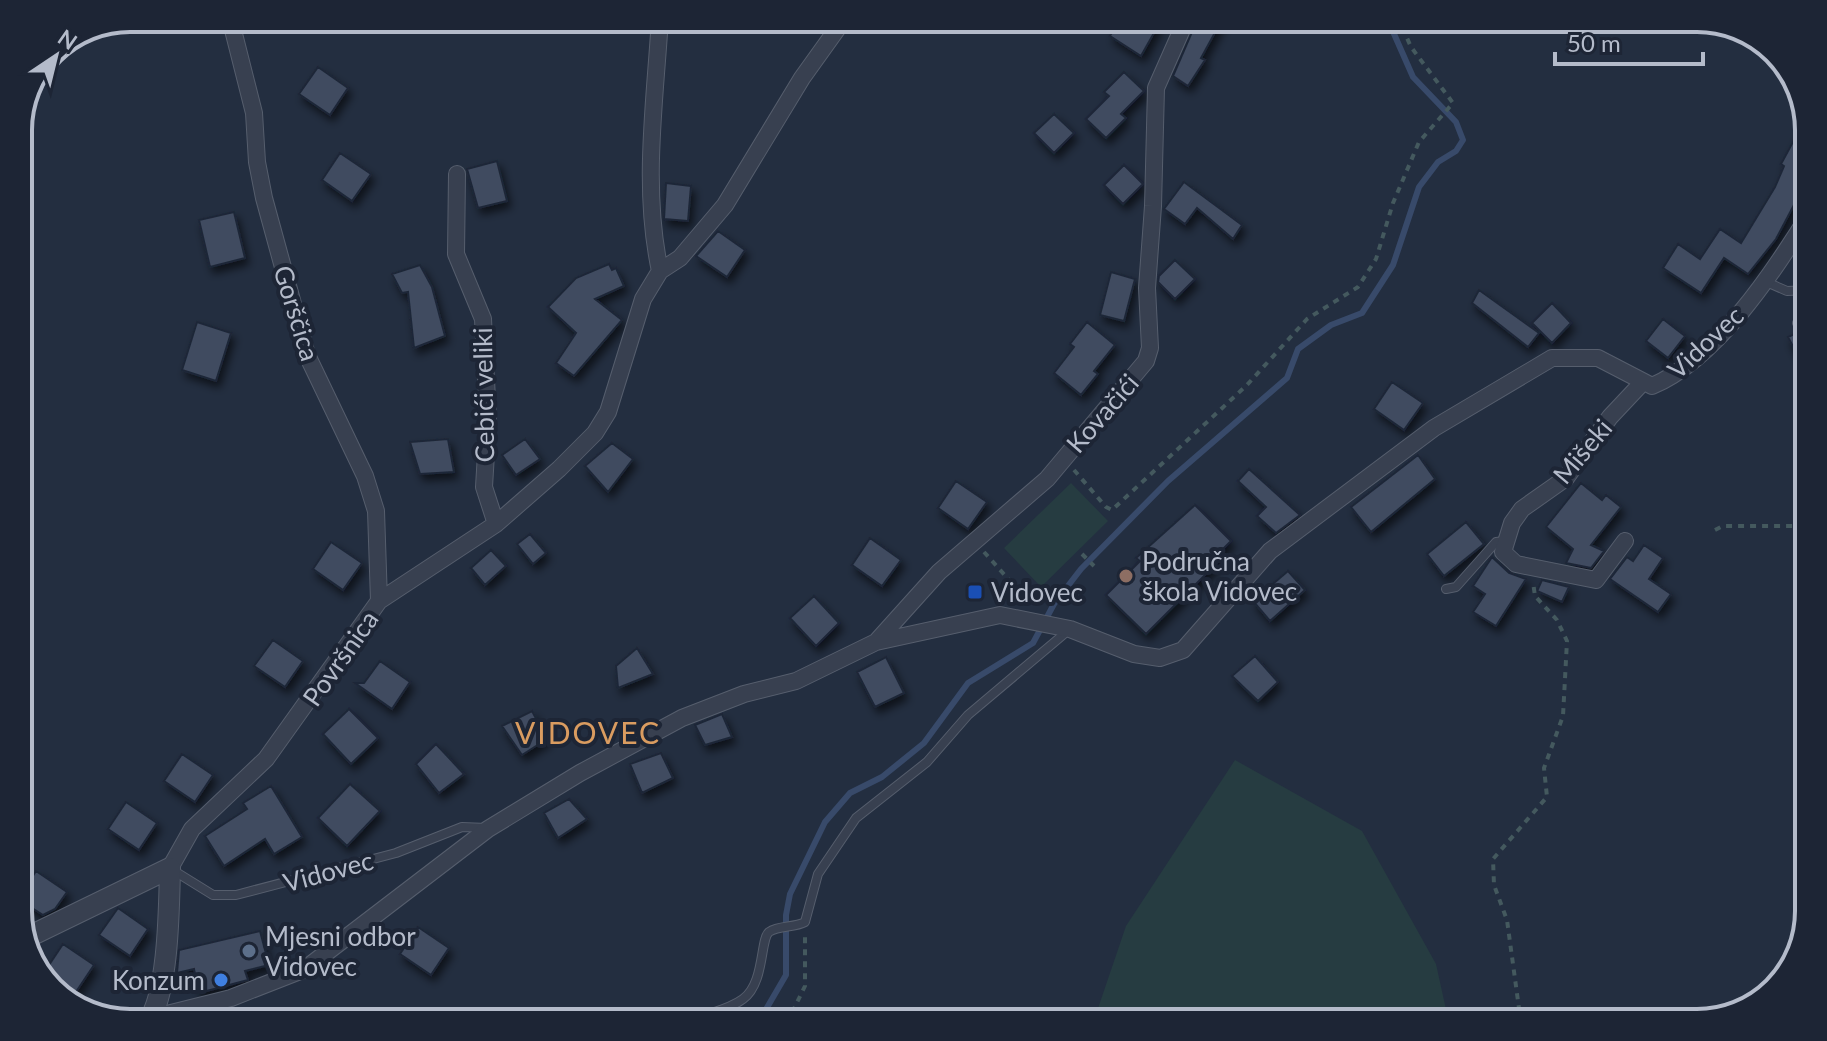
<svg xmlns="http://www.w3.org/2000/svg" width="1827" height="1041" font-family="Lato,sans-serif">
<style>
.green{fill:#263c41}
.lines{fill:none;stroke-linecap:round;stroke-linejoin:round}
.stream{stroke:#384a6a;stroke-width:6}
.building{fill:#3f4b60;stroke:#1f2737;stroke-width:2;filter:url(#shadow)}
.service-casing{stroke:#565e6d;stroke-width:10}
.minor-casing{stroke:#565e6d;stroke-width:18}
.tertiary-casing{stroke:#565e6d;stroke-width:22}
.path{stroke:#44595e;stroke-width:4;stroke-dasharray:6 6;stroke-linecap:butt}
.service{stroke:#384050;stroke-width:8}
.minor{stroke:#384050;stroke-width:16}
.tertiary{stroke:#384050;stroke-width:20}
.education-dot{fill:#8d6e63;stroke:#1d2535;stroke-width:3}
.transit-dot{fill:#1a4fb4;stroke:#1d2535;stroke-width:3}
.service-dot{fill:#5c6f8a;stroke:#1d2535;stroke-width:3}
.shop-dot{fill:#3f7fe0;stroke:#1d2535;stroke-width:3}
.labels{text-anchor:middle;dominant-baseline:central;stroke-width:8;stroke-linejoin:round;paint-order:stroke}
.street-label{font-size:26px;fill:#b4bbca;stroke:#1d2535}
.poi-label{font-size:26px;fill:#b4bbca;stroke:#1d2535;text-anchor:start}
.quarter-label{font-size:30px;letter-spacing:2px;fill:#da9c60;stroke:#1d2535}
.rim{fill:none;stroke:#b4bbca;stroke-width:4}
</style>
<defs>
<filter id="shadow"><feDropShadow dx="3.5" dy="6" stdDeviation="4" flood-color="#0009"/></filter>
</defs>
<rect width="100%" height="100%" fill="#232e40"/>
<!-- green -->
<path class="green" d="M1071 483 1108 521 1041 587 1004 548Z
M1235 760 1362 831 1436 964 1449 1023H1093L1126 926Z"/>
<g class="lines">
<!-- stream -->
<path class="stream" d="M18 138 32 92
M758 1023 786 975V915L790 894 825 822 850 793 882 777 924 743 968 683 1033 643 1054 604 1081 569 1168 481 1287 378 1298 349 1331 325 1362 313 1393 265 1419 187 1438 162 1456 151 1463 140 1456 122 1413 77 1387 18"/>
</g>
<!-- building -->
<path class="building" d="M1120 18H1148L1159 24 1141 56 1110 36Z
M1198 18H1223L1201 58 1205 60 1188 86 1173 76Z
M318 67 348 88 330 115 299 94Z
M1124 72 1144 91 1121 114 1126 118 1106 138 1086 119 1109 96 1104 92Z
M1054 114 1074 133 1054 153 1034 133Z
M1807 116 1809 170 1801 184 1804 186 1776 239 1748 274 1724 258 1701 293 1663 268 1678 244 1700 259 1720 229 1741 243 1775 187 1784 166 1781 164Z
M340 153 371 174 352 201 322 180Z
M497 161 507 201 478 208 467 169Z
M1124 165 1143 184 1123 204 1104 185Z
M1184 182 1242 225 1233 239 1197 208 1185 224 1164 209Z
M666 183 691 186 688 221 664 219Z
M234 212 245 258 210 267 199 220Z
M718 231 745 250 727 277 696 256Z
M1175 260 1195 279 1175 299 1158 282 1159 276Z
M609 264 612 270 616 268 624 286 595 299 622 320 574 376 556 363 576 333 548 307 576 278Z
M420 265 432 287 445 336 414 348 408 292 402 293 392 274Z
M1111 272 1135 279 1124 321 1100 315Z
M1479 290 1539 333 1528 347 1472 303Z
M1552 303 1571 323 1552 343 1532 323Z
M1663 319 1685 336 1668 358 1646 341Z
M197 322 231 333 216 381 182 370Z
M1087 322 1115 345 1094 371 1098 374 1081 395 1054 373 1074 347 1070 344Z
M1809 327V377L1788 337Z
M1392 382 1423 403 1404 430 1374 409Z
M448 439 454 472 420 474 410 442Z
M525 439 540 459 516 475 502 455Z
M612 443 633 459 608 492 585 466Z
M1418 455 1435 479 1371 532 1351 507Z
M1249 469 1300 515 1276 533 1257 516 1266 507 1238 481Z
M956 481 987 502 968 529 938 508Z
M1581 483 1602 500 1606 495 1621 507 1591 545 1604 551 1591 568 1566 563 1573 549 1546 527Z
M1195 505 1231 541 1217 555 1221 559 1146 634 1106 595 1140 561 1136 558Z
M1466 522 1484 544 1444 576 1427 554Z
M530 534 546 553 533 564 517 544Z
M870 538 901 560 882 586 852 565Z
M331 542 362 563 343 590 313 569Z
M1644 545 1663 558 1649 579 1671 594 1658 612 1610 579 1627 557 1633 561Z
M491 550 506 566 485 585 471 568Z
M1492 557 1509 573 1526 579 1496 626 1473 612 1485 594 1473 586Z
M1288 571 1305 590 1270 621 1253 601Z
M1542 580 1569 587 1562 602 1537 591Z
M814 596 839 623 816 646 790 618Z
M273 640 303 661 285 687 254 666Z
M637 648 653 674 618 688 616 666Z
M1255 656 1278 682 1258 701 1232 676Z
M886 657 904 693 875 707 857 672Z
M380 661 410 682 392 709 355 683H364Z
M349 709 378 738 351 764 323 734Z
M532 711 547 739 522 755 502 726Z
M722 714 732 737 705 745 695 725Z
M436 744 464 774 439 793 416 764Z
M661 753 673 778 642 793 630 764Z
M182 754 213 775 195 802 164 781Z
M350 784 380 811 347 846 318 818Z
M271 786 302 837 274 854 265 839 224 866 205 836 247 809 243 803Z
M569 799 587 819 558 838 544 813Z
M126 802 157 823 139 850 108 829Z
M36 871 67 892 55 909 43 915 18 899Z
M118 908 148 929 130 956 99 935Z
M418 927 449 948 431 975 400 954Z
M260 931 269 965 245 971 248 980 199 993 194 969 177 973 179 950Z
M63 944 94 965 76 992 45 971Z"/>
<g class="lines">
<!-- service casing -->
<g class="service-casing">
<path id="service" d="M1764 281 1787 291 1809 290
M1797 323 1809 307
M1446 589 1456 587 1496 542 1505 541
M171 869 213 895H236L396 853 462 827 487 828
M685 1023C703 1014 727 1011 743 999 765 983 760 939 769 932 779 925 794 928 805 922L818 874 856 818 927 762 968 715 1070 629"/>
</g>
<!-- minor casing -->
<g class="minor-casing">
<path id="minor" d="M230 18 254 113 257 162 264 198 307 355 365 476 376 511 379 601
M660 18C655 103 642 187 660 271
M457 174 456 254 483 319 488 420 484 487 496 524
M1625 541 1596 580 1516 564 1503 552 1512 523 1522 509 1566 478 1610 417 1642 383
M876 642 939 572 1047 479 1146 361 1150 348 1147 288 1153 206 1156 88 1187 18
M170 868 192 829 266 759 379 601 496 524 559 469 595 433 608 412 643 299 660 271 680 258 725 205 802 78 845 18
M151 1018 231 998 305 969 488 829 580 773 682 718 744 694 796 681 876 642 1000 615 1070 629 1134 654 1160 658 1183 650 1270 551 1434 428 1552 358H1598L1652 386C1716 359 1773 273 1809 215"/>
</g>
<!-- tertiary casing -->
<g class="tertiary-casing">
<path id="tertiary" d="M24 939 170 868C169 905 169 995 147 1023"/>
</g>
<!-- path -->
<path class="path" d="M1074 470 1106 507 1112 510 1247 385 1307 319 1358 287 1376 259 1393 203 1419 142 1453 103 1411 47 1398 18
M1715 530 1723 526H1809
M984 552 1029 602
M1082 554 1094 566
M787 1023 805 986V936
M1521 1023 1507 920 1494 885 1493 859 1547 797 1544 768 1563 716 1567 641 1557 620 1535 596 1533 582"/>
<!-- service -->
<use href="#service" class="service"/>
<!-- minor -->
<use href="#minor" class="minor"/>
<!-- tertiary -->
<use href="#tertiary" class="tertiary"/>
</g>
<!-- markers -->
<circle class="education-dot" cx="1126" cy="576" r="8"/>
<rect class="transit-dot" x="967" y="584" width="16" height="16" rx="4"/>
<circle class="service-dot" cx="249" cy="951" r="8"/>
<circle class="shop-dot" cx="221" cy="980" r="8"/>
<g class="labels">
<!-- street labels -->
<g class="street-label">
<text transform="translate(297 313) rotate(73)">Gorščica</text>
<text transform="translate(1705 342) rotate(-43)">Vidovec</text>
<text transform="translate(483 395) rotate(-91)">Cebići veliki</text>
<text transform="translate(1102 413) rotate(-49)">Kovačići</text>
<text transform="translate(1582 451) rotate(-50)">Mišeki</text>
<text transform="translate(340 658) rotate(-55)">Površnica</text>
<text transform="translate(328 871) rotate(-15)">Vidovec</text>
</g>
<!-- poi labels -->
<g class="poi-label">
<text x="1142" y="561">Područna<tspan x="1142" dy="30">škola Vidovec</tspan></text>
<text x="991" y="592">Vidovec</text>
<text x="265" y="936">Mjesni odbor<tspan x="265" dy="30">Vidovec</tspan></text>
<text x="205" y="980" text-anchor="end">Konzum</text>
</g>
<!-- quarter labels -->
<g class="quarter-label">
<text x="588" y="732">VIDOVEC</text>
</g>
</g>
<!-- crop -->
<path d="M0 0H1827V1041H0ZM130 32H1697A98 98 0 0 1 1795 130V911A98 98 0 0 1 1697 1009H130A98 98 0 0 1 32 911V130A98 98 0 0 1 130 32Z" fill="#1d2535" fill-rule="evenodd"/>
<path class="rim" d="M130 32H1697A98 98 0 0 1 1795 130V911A98 98 0 0 1 1697 1009H130A98 98 0 0 1 32 911V130A98 98 0 0 1 130 32Z"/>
<!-- north arrow -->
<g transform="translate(56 56) rotate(35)" stroke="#1d2535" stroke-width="6" paint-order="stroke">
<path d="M0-6L14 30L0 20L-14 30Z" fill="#b4bbca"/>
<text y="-12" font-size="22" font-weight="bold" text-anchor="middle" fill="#b4bbca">N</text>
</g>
<!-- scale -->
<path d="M1555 52v12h148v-12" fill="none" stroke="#b4bbca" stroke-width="4"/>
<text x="1567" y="52" font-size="24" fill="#b4bbca" stroke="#1d2535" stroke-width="6" paint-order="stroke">50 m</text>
</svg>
